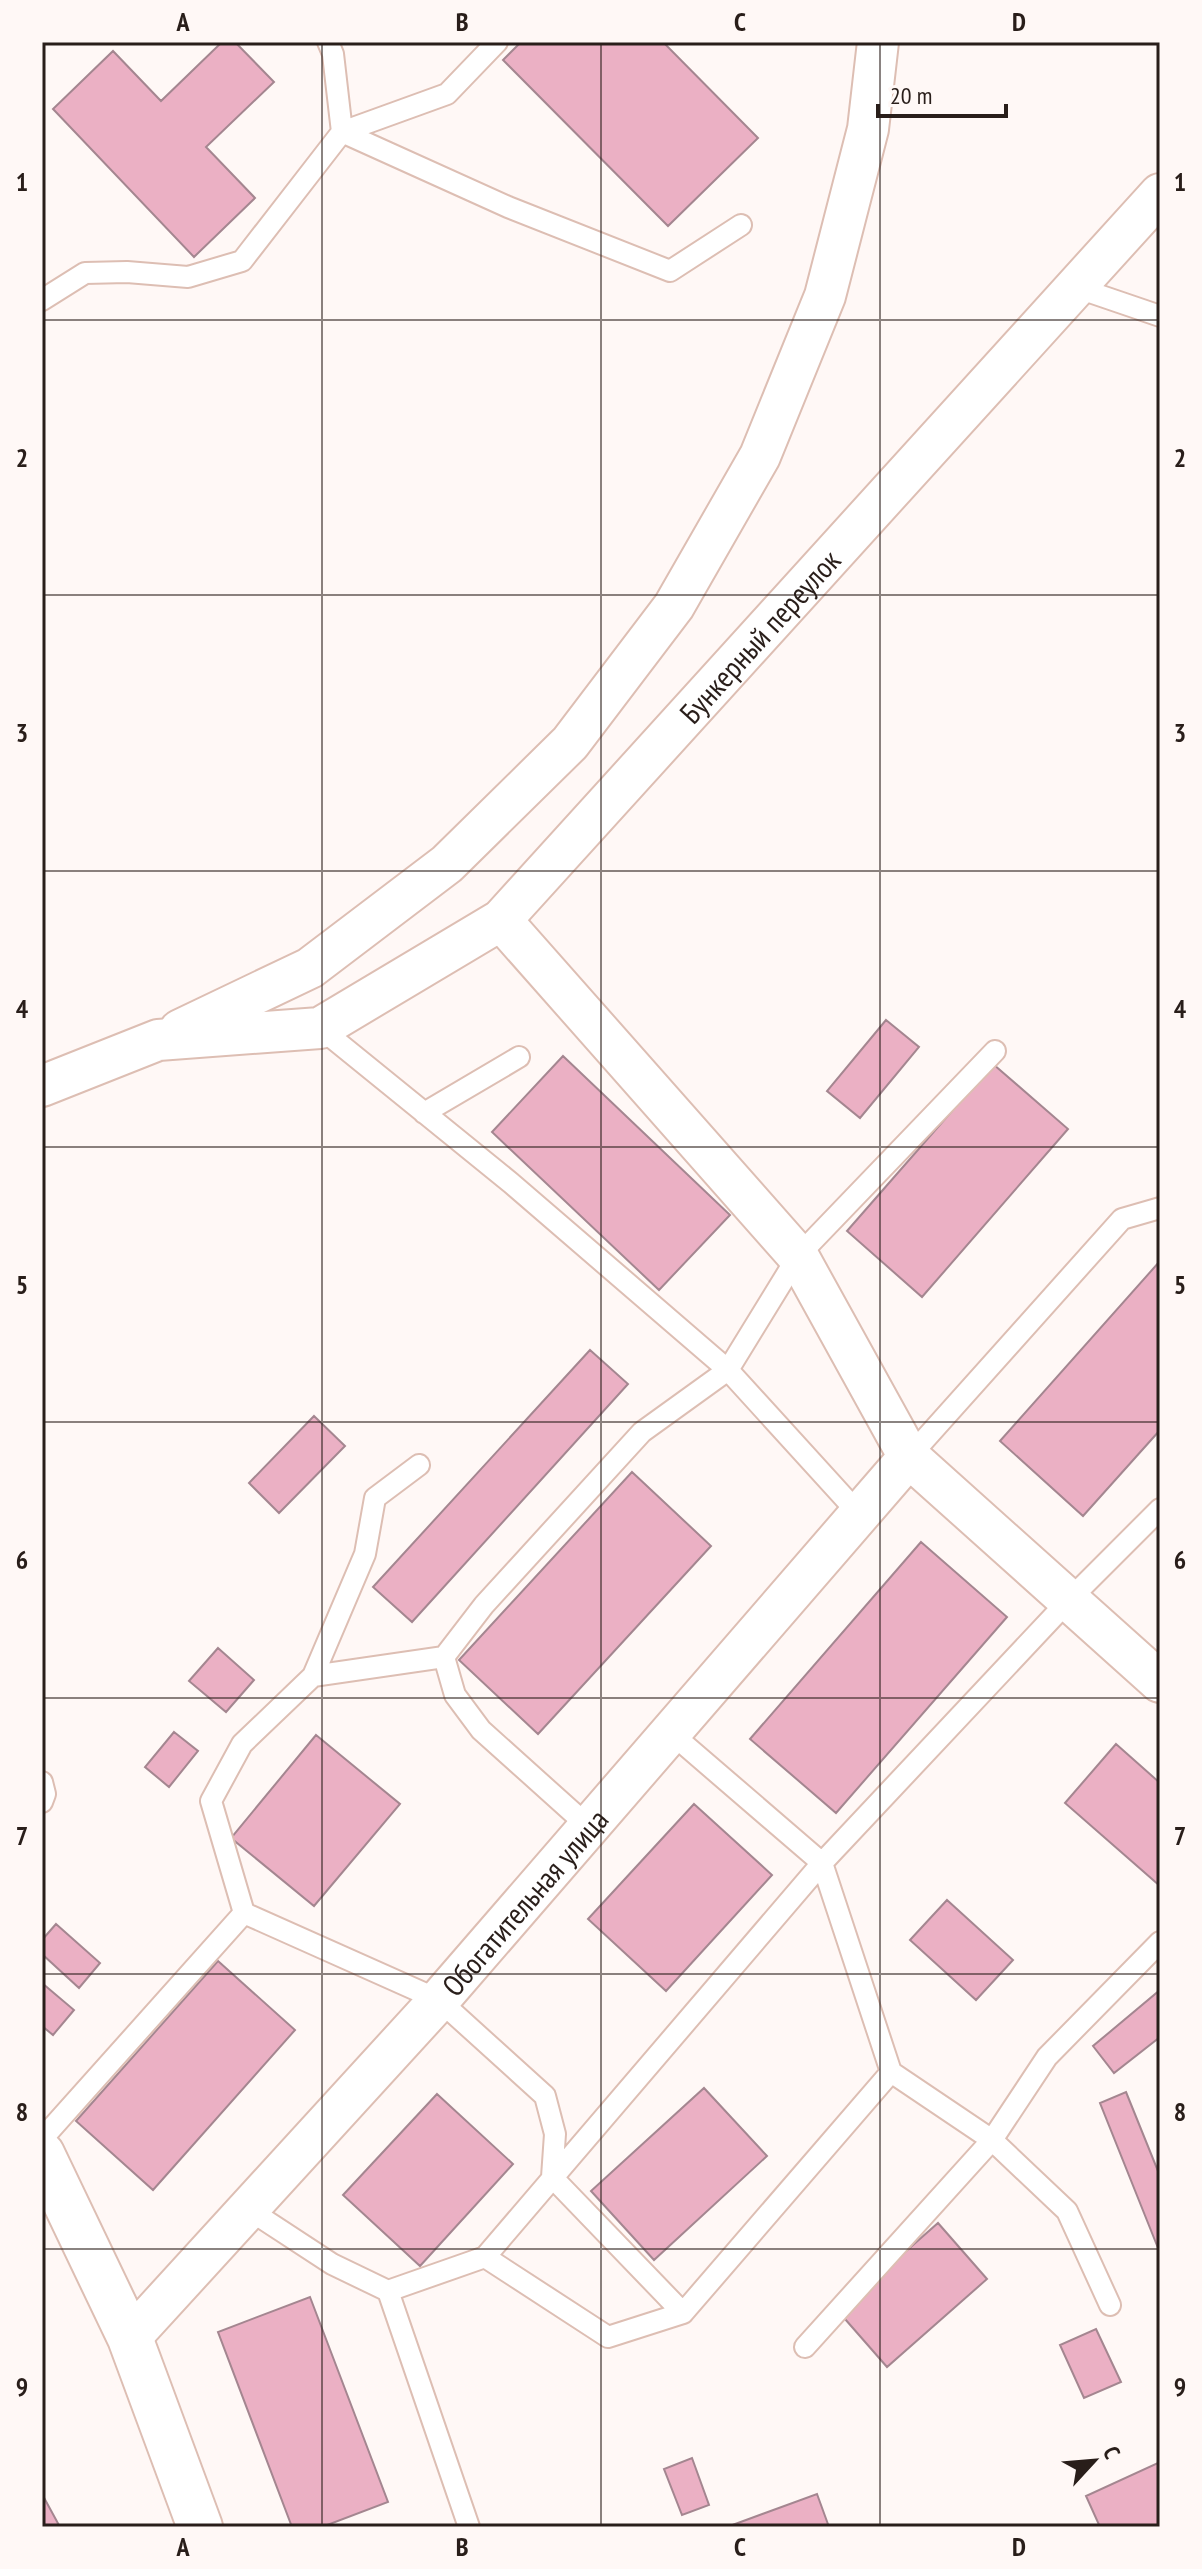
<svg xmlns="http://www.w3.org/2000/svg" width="1202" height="2569" font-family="'PT Sans Narrow',sans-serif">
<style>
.building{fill:#ebb0c4;stroke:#a48690;stroke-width:2}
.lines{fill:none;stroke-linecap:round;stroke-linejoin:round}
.service-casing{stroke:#ddbeb3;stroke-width:24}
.minor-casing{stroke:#ddbeb3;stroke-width:44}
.tertiary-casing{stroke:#ddbeb3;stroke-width:48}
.service{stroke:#fff;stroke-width:20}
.minor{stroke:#fff;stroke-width:40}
.tertiary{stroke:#fff;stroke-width:44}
.grid{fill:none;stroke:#291e1a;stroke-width:2;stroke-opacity:0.55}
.labels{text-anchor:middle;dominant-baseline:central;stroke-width:6;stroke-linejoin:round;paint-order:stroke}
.street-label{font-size:30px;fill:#291e1a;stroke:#fff8f6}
.neatline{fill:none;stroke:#291e1a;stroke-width:3}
.grid-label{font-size:26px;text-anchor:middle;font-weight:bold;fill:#291e1a}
</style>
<rect width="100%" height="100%" fill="#fff8f6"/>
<!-- building -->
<path class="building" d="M222 42H235L274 82 206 147 255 198 194 257 53 109 113 51 161 101Z
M521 42H663L758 138 668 226 503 60Z
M886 1020 919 1047 860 1118 827 1091Z
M563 1056 730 1215 659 1290 492 1132Z
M993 1064 1068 1129 922 1297 847 1231Z
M1160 1261V1430L1083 1516 1000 1441Z
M590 1350 628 1384 412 1622 373 1587Z
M314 1416 345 1446 279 1513 249 1483Z
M632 1472 711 1546 538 1734 459 1660Z
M921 1542 1007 1617 836 1813 750 1739Z
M218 1648 254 1680 226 1712 189 1681Z
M174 1732 198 1751 169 1787 145 1767Z
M316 1735 400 1804 314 1906 231 1838Z
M1116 1744 1160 1783V1886L1065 1803Z
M694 1804 772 1875 666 1991 588 1919Z
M947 1900 1013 1960 976 2000 910 1940Z
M56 1924 100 1963 79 1988 42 1954V1940Z
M218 1961 295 2030 153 2190 76 2121Z
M42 1983 74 2010 53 2035 42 2026Z
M1160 1990V2037L1114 2073 1093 2046Z
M704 2088 767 2156 654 2260 591 2191Z
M1126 2092 1160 2176V2253L1100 2103Z
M437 2094 513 2164 420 2266 343 2195Z
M938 2223 987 2279 887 2367 838 2311Z
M310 2297 388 2502 322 2527H292L218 2332Z
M1096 2329 1121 2382 1084 2398 1060 2345Z
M692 2458 709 2505 682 2515 664 2469Z
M1160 2462V2527H1100L1086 2496Z
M42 2494 60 2527H42Z
M817 2494 829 2527H727Z"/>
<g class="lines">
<!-- service casing -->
<g class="service-casing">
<path id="service" d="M342 132 508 207 670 271 741 225
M342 132 447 94 497 42
M1075 287 1160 316
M42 300 85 273 127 272 188 277 242 261 342 132 333 54 328 42
M320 1028 511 1183 728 1370 860 1515
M424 1113 519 1057
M909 1457 1122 1219 1160 1208
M313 1676 444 1657
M671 1733 822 1863 891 2072 992 2140 1047 2057 1160 1942
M42 1782 45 1794 42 1802
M589 1827 481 1730 455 1695 444 1657 484 1605 642 1432 728 1370 798 1256 995 1051
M244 1913 211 1801 242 1744 313 1676 365 1554 375 1498 419 1465
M42 2139 244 1913 439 2000 545 2096 555 2134 552 2177 683 2313 891 2072
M248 2209 332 2264 388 2291 485 2257 822 1863 1069 1600 1160 1509
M485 2257 608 2337 683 2313
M388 2291 469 2527
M805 2347 992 2140 1067 2211 1110 2305"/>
</g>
<!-- minor casing -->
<g class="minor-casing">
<g id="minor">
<path d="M501 920 798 1256 909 1457 1160 1682"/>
<path d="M180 1030 310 968 447 864 570 743 674 606 760 456 825 296 868 129 878 42"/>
<path id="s1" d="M42 1086 158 1040 320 1028 501 920 1160 194"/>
<path id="s2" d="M130 2338 439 2000 909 1457"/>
</g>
</g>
<!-- tertiary casing -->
<g class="tertiary-casing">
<path id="tertiary" d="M42 2154 130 2338 200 2527"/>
</g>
<!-- service -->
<use href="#service" class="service"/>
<!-- minor -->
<use href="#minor" class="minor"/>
<!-- tertiary -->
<use href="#tertiary" class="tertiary"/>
</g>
<!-- grid -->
<path class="grid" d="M322 42V2527M601 42V2527M880 42V2527M42 320H1160M42 595H1160M42 871H1160M42 1147H1160M42 1422H1160M42 1698H1160M42 1974H1160M42 2249H1160"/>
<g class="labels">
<!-- street labels -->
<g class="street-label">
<text stroke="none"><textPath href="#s1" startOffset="882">Бункерный переулок</textPath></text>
<text stroke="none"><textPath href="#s2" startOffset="588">Обогатительная улица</textPath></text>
</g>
</g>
<!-- border -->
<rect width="1202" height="2569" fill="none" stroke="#fff8f6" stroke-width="88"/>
<!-- north arrow -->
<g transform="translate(1094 2461) rotate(64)" stroke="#fff8f6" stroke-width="6" paint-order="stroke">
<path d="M0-6L14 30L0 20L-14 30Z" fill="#291e1a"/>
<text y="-12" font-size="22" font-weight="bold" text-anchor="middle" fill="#291e1a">С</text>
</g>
<!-- scale -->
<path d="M878 104v12h128v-12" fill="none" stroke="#291e1a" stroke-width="4"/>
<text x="890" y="104" font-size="24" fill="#291e1a" stroke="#fff8f6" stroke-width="6" paint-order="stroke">20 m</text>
<rect x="44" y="44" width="1114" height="2481" class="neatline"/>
<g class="grid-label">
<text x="183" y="31">A</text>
<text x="462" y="31">B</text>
<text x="740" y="31">C</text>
<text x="1019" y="31">D</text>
<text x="22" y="191">1</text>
<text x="1180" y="191">1</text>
<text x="22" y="467">2</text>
<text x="1180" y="467">2</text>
<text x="22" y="742">3</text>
<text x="1180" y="742">3</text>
<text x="22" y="1018">4</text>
<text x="1180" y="1018">4</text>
<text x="22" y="1294">5</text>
<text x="1180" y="1294">5</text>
<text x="22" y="1569">6</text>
<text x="1180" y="1569">6</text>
<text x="22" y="1845">7</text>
<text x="1180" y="1845">7</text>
<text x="22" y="2121">8</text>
<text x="1180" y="2121">8</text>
<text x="22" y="2396">9</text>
<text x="1180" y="2396">9</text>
<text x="183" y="2556">A</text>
<text x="462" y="2556">B</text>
<text x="740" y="2556">C</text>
<text x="1019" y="2556">D</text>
</g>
</svg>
